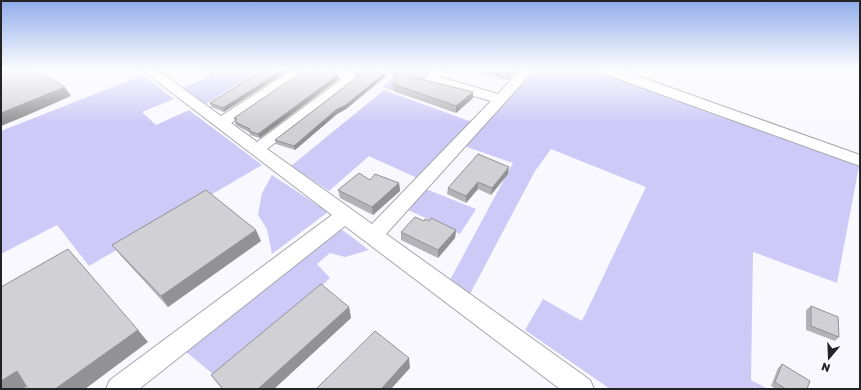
<svg xmlns="http://www.w3.org/2000/svg" width="861" height="390" font-family="'Golos Text',sans-serif">
<style>
.green{fill:#cecaf7}
.lines{fill:none;stroke-linecap:round;stroke-linejoin:round}
.minor-casing{stroke:#a7a7ac;stroke-width:2}
.minor{fill:#fff;fill-rule:evenodd}
.wall{fill:#b3b3b7}
.shaded-wall{fill:#929295}
.building{fill:#d0d0d5;stroke:#929295}
</style>
<rect width="100%" height="100%" fill="#f8f8fe"/>
<!-- green -->
<path class="green" d="M201 69H262L206 104 182 88 211 75Z
M377 69H436L407 94 382 87 394 77Z
M535 69H592L859 166 837 283 753 252 751 380 768 389H610L525 330 543 299 582 321 646 187 551 149 535 171 470 294 450 280 513 163 464 146Z
M143 75 174 99 142 112 156 125 189 110 262 165 89 266 57 225 1 254V131Z
M384 90 472 122 417 178 369 156 329 191 291 166Z
M272 175 328 212 272 254 267 229 258 215 262 193Z
M426 189 476 209 460 234 408 210Z
M340 228 369 250 345 257 330 253 317 264 330 278 220 380 184 350Z"/>
<g class="lines">
<!-- minor casing -->
<g class="minor-casing">
<path id="minor" d="M141 69H156L221 116 294 69H310L231 123 257 142 342 79 326 72 325 69C336 69 350 68 358 78L356 81 267 149 372 224 491 101 426 82 424 79 434 69H448L440 77 498 94 521 69H535L386 234 590 380 594 389H560L345 226 139 389H106L110 380 332 215Z
M598 69H618L860 155V166L599 72Z"/>
</g>
<!-- minor -->
<use href="#minor" class="minor"/>
</g>
<!-- wall -->
<path class="wall" d="M265 69 224 112 211 107 210 103Z
M348 69H379L386 76 346 109 337 114 295 150 276 144 275 140 356 78 358 76 356 74Z
M482 69H515L508 80 482 74Z
M339 79 260 138 250 135 249 132 241 128 236 125 234 118Z
M393 84 473 92V98L456 113 393 91Z
M508 174 491 195 478 189 466 203 447 194 448 188Z
M370 180 399 183 400 191 373 215 340 198 338 190Z
M424 221H429L456 230 455 238 438 258 401 240V232Z
M261 241 168 307 121 256 112 245Z
M811 306 839 337 835 341 806 330V310Z
M349 307 351 318 274 389H222L211 375Z
M782 364 807 389H776L771 386 778 368Z"/>
<!-- shaded-wall -->
<path class="shaded-wall" d="M284 69H291L224 112 223 108Z
M511 69H515L508 80 509 73Z
M386 72V76L346 109 337 114 295 150 294 146 336 110Z
M338 75 339 79 260 138 258 134Z
M65 87 71 96 23 117 1 126V113Z
M473 92V98L456 113V106Z
M509 167 508 174 491 195 492 188Z
M478 182V189L466 203V196Z
M399 183 400 191 373 215 372 207Z
M256 230 261 241 168 307 161 296Z
M456 230 455 238 438 258V250Z
M349 307 351 318 274 389H258Z
M138 330 148 342 85 389H55Z
M409 358 410 368 391 389H381Z
M17 371 33 382 23 389H1V381Z"/>
<!-- building -->
<path class="building" d="M1 69H34L65 87 1 113Z
M265 69H284L223 108 210 103Z
M306 69H325L338 75 258 134 249 131 250 129 239 124 235 121 237 119 234 118Z
M355 69H379L386 72 346 105 336 110 294 146 275 140 356 78 359 75Z
M493 69H511L509 73Z
M396 73 473 92 456 106 393 84Z
M478 154 509 167 492 188 478 182 466 196 448 188Z
M359 173 370 180 375 174 399 183 372 207 338 190Z
M206 190 256 230 161 296 112 245Z
M415 217 424 221 425 219 429 221 431 218 456 230 438 250 401 232Z
M68 249 138 330 55 389H28L17 371 1 381V287Z
M321 284 349 307 258 389H223L211 375Z
M811 306 838 317 839 337 811 326Z
M375 331 409 358 381 389H316Z
M782 364 810 381 807 389H786L775 382Z"/>
<!-- sky -->
<linearGradient id="sky" x2="0" y2="1"><stop stop-color="#8face9"/><stop offset="0.56" stop-color="#fcfcff"/><stop offset="1" stop-color="#fcfcff" stop-opacity="0"/></linearGradient>
<rect width="861" height="124" fill="url(#sky)"/>
<!-- border -->
<rect width="861" height="390" fill="none" stroke="#242426" stroke-width="4"/>
<!-- north arrow -->
<g transform="translate(829 358) rotate(199)" stroke="#ffffff" stroke-width="3" paint-order="stroke">
<path d="M0-3L7 15L0 10L-7 15Z" fill="#242426"/>
<text y="-6" font-size="11" font-weight="bold" text-anchor="middle" fill="#242426">N</text>
</g>
</svg>
